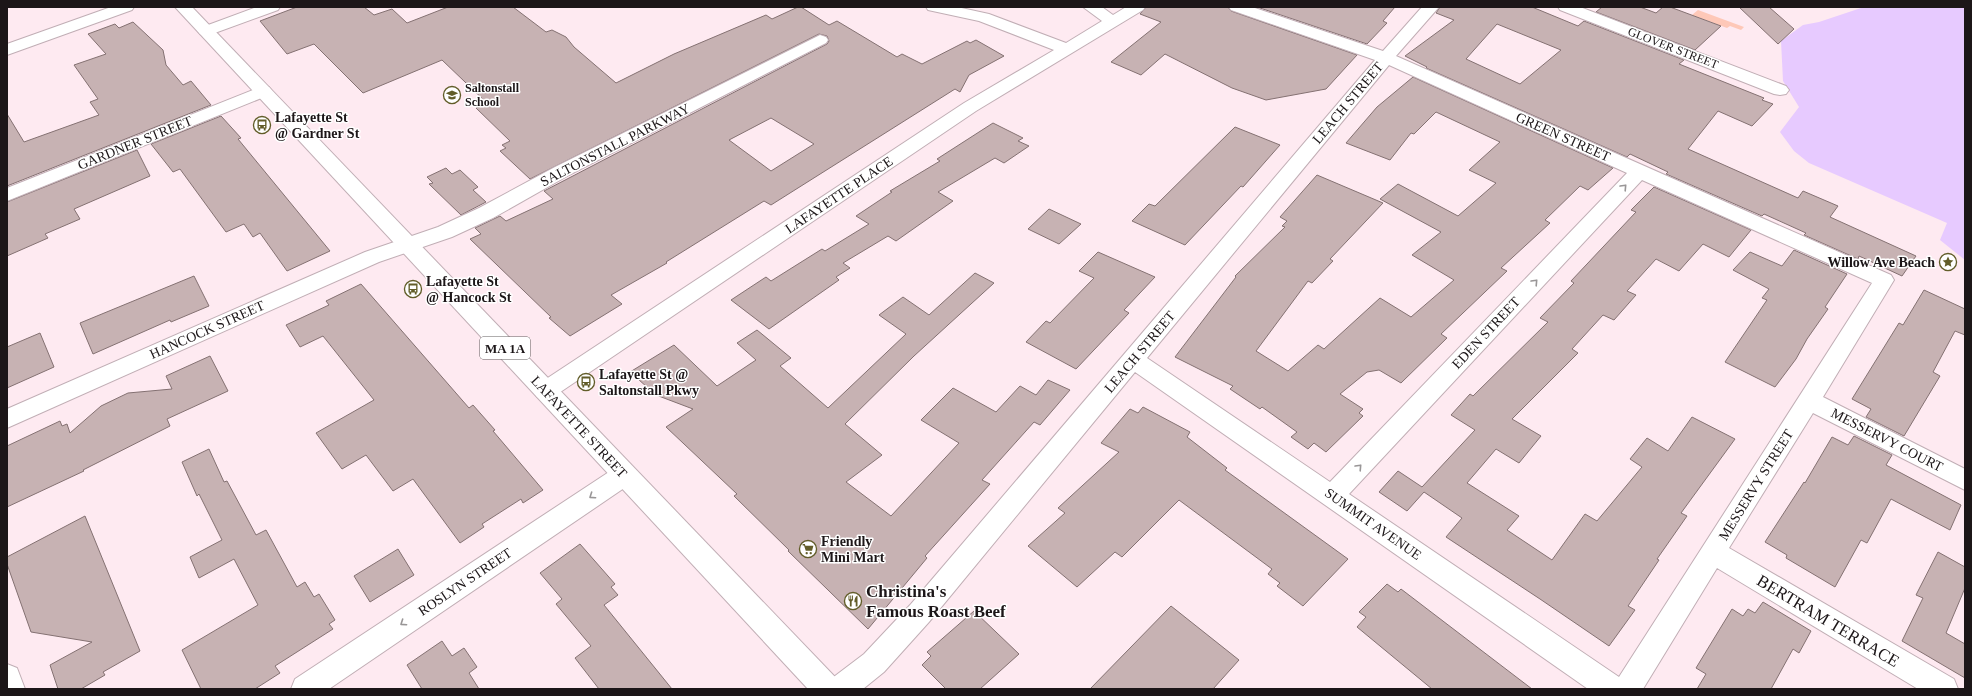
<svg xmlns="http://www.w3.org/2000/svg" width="1972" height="696" font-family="Georgia,serif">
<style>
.green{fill:#fec8b8}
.water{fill:#e7caff}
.building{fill:#c7b2b3;stroke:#847172;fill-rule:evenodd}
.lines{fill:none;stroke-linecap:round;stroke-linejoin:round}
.minor-casing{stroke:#c1aeb5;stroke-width:2}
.highway-casing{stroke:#c1aeb5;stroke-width:2}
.minor{fill:#fff;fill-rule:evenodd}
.highway{fill:#fff;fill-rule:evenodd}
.oneway{stroke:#999697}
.labels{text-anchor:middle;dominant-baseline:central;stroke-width:3;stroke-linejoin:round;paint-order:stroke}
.far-street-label{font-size:12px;fill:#1c1618;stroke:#fff}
.far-poi-label{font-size:12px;font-weight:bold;fill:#1c1618;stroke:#fff;text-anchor:start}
.shield{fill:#fff;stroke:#605c5d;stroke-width:1}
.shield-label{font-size:13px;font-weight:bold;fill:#1c1618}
.street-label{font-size:14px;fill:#1c1618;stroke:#fff}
.poi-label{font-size:14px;font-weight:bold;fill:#1c1618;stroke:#fff;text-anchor:start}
.near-poi-label{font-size:17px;font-weight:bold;fill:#1c1618;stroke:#fff;text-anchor:start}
.near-street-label{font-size:17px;fill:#1c1618;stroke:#fff}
</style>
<rect width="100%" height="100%" fill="#feeaf1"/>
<!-- green -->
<path class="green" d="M1698 10 1744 27 1741 30 1730 26 1727 28 1692 15Z"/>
<!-- water -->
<path class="water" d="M1864 7H1965V260L1940 240 1947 223 1809 163 1794 151 1780 132 1799 107 1783 81 1781 41 1803 25 1819 22Z"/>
<!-- building -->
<path class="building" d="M297 7H364L374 15 392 9 407 23 448 7H513L546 32 552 30 566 37 574 47 616 83 674 54 766 15 772 19 798 7H801L829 25 837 21 897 57 902 54 922 64 967 41 970 43 976 40 1004 56 969 75 960 92 955 89 771 205 764 201 666 262 667 263 611 295 622 304 570 336 549 318 551 317 470 239 481 234 475 228 500 216 506 221 553 199 544 191 827 44 829 41 827 36 819 34 530 179 500 151 506 148 502 145 510 141 476 108 488 104 442 60 363 93 314 44 287 54 260 21ZM771 118 814 144 771 171 729 140Z
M1146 7H1228L1231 11 1357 55 1326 89 1266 100 1232 88 1165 54 1141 75 1111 62 1161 22 1140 14Z
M1257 7H1395L1383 21 1387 23 1367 44Z
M1440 7H1532L1578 26 1584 21 1684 60 1679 64 1764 98 1762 100 1773 104 1752 126 1718 111 1688 149 1798 198 1803 191 1838 206 1830 217 1916 256 1902 276 1859 256 1858 259 1804 235 1806 233 1764 214 1762 216 1666 174 1668 172 1630 154 1627 157 1426 68 1427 67 1405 56 1454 20 1436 13ZM1497 24 1561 50 1520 84 1466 59Z
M1602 7H1640L1656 13 1663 7H1670L1721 26 1695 50 1596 12Z
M1739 7H1769L1794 29 1778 44Z
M133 22 163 50 166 65 183 85 191 81 211 105 7 186V114L24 142 99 115 90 102 98 99 74 65 106 54 88 34 115 24 119 28Z
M1413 77 1613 168 1588 190 1580 186 1545 220 1550 223 1501 268 1507 271 1441 334 1447 338 1401 383 1379 370 1367 372 1340 394 1363 409 1359 413 1363 416 1326 452 1314 443 1308 449 1291 437 1297 432 1262 407 1260 409 1230 389 1233 386 1175 357 1236 277 1235 276 1285 227 1282 226 1287 221 1280 217 1317 175 1383 203 1330 259 1333 261 1312 283 1308 281 1256 351 1288 371 1318 345 1324 349 1380 298 1411 317 1454 280 1412 255 1441 232 1380 199 1398 184 1458 216 1496 183 1469 170 1500 142 1436 112 1414 134 1411 133 1390 160 1346 143 1377 107Z
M221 116 241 138 238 139 330 251 287 271 260 233 253 237 244 224 226 232 180 169 173 172 151 144Z
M993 123 1023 138 1018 141 1029 146 1004 163 995 158 938 192 953 201 896 241 888 236 843 263 850 268 836 277 839 280 769 329 731 300 766 277 771 281 822 249 825 251 869 224 856 216 892 192 890 191 940 161 937 159Z
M1235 127 1280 145 1243 187 1241 186 1185 245 1132 221 1149 204 1155 206Z
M137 150 150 176 74 209 80 219 45 234 48 238 7 256V202Z
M446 168 452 174 460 170 478 187 473 190 486 202 461 215 429 184 433 183 427 177Z
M1654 187 1751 230 1729 257 1703 244 1679 271 1656 259 1627 291 1636 295 1614 320 1603 315 1572 349 1578 353 1512 419 1541 436 1519 463 1496 449 1467 483 1519 516 1507 530 1552 560 1585 514 1597 521 1642 467 1630 459 1647 438 1668 451 1692 417 1735 439 1681 513 1687 516 1657 559 1659 560 1628 606 1635 610 1609 646 1540 599 1446 537 1462 518 1424 492 1407 511 1379 492 1398 471 1422 487 1475 430 1451 415 1470 394 1473 396 1548 322 1540 318 1574 283 1571 281 1636 212 1631 210Z
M1049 209 1081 224 1059 244 1028 229Z
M1794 250 1847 274 1825 307 1828 309 1807 339 1796 359 1775 387 1725 362 1767 300 1762 298 1769 289 1733 270 1750 252 1782 266Z
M1098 252 1155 277 1124 310 1129 313 1076 369 1026 342 1046 321 1050 323 1094 278 1079 271Z
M975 273 994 283 914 356 845 424 882 455 846 482 891 516 959 443 921 420 953 388 996 412 1020 386 1036 395 1048 380 1070 390 1040 425 1034 422 982 480 990 484 925 556 927 558 868 629 788 551 789 550 734 496 737 494 666 427 693 409 656 395 630 372 674 345 717 386 756 360 737 343 757 330 791 358 780 366 828 408 906 334 879 315 903 297 929 315Z
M194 276 209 306 171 322 170 320 93 354 80 323Z
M361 284 469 408 473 405 495 430 493 431 543 490 523 503 521 499 482 524 484 527 460 543 413 479 393 491 366 455 342 469 316 433 374 400 323 336 300 347 286 325 329 305 326 301Z
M1924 290 1965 309V335L1955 331 1933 372 1940 376 1904 436 1866 417 1871 409 1852 399 1899 323 1903 325Z
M40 333 54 367 7 388V347Z
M210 356 228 391 167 419 170 426 83 470 84 471 7 507V446L60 421 62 426 67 424 70 433 101 406 128 393 172 389 166 376Z
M1143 407 1190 432 1187 437 1227 468 1225 470 1348 559 1303 606 1277 586 1280 583 1268 574 1272 569 1179 500 1122 557 1115 552 1077 587 1028 546 1065 513 1058 508 1119 452 1101 443 1130 409 1138 413Z
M1854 436 1892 455 1886 465 1961 505 1950 530 1891 499 1867 543 1861 540 1835 587 1786 558 1787 555 1765 542 1804 482 1805 483 1832 437 1848 445Z
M209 449 224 482 227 481 256 535 266 530 297 587 305 582 314 597 319 594 335 620 329 624 333 629 275 666 280 673 255 689H201L182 650 258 605 234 559 199 578 190 557 222 540 199 494 197 496 182 462Z
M85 516 140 651 103 672 105 675 81 689H58L50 665 92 642 31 632 7 564V557Z
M580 544 615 584 611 587 618 595 604 605 672 689H599L575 658 591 646 556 604 562 599 540 573Z
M398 549 414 575 370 602 354 576Z
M1938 552 1965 567V588L1946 633 1965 644V678L1902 641 1923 598 1916 595Z
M1387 584 1398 592 1401 589 1532 689H1432L1357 627 1366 617 1359 612Z
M1763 602 1811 631 1799 653 1793 649 1771 689H1697L1706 674 1696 668 1732 609 1743 616 1748 609 1755 613Z
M1171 606 1239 660 1213 689H1090Z
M974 611 1019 654 980 689H946L922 665 931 656 927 652Z
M442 641 452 656 464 648 477 667 469 673 479 689H422L407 665Z"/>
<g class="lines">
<!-- minor casing -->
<g class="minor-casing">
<path id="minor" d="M111 7H134L132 10 7 55V44Z
M257 7H280L278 10 212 34 206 36 200 34 198 31 200 28Z
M926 7H957L989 14 1066 43 1102 21 1083 7H1102L1113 15 1126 7H1145L1143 10 976 111 553 397 545 400 537 397 534 391 537 385 964 103 1054 50 979 21 928 10Z
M1229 7H1252L1383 51 1422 7H1439L1396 56 1891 275 1894 280 1823 397 1965 469V490L1813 413 1729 548 1954 679 1958 689H1918L1717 568 1643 689H1588L1135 372 929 622 884 672 863 689H827L831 679 864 654 911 604 1375 60 1231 10ZM1389 65 1627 173 1330 482 1147 358ZM1642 180 1872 283 1619 677 1349 494Z
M1558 7H1580L1786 86 1789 90 1786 94 1780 95 1774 94 1560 10Z
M820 35 826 37 828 40 826 43 569 175 493 218 452 237 379 262 7 428V409L365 252 438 227 479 208 555 167Z
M263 86 269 87 272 91 269 95 7 201V188Z
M624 465 633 468 636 475 633 482 329 689H291L295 679 615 468Z
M7 664 17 668 25 689H7Z"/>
</g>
<!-- highway casing -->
<g class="highway-casing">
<path id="highway" d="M175 7H192L837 679 841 689H808Z"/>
</g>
<!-- minor -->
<use href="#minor" class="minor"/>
<!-- highway -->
<use href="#highway" class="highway"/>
</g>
<!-- one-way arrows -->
<defs><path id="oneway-chevron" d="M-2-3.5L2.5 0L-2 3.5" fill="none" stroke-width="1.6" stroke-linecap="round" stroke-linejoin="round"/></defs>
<g class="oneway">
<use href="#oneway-chevron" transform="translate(1624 187) rotate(-47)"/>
<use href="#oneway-chevron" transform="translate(1535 282) rotate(-47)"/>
<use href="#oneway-chevron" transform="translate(1359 467) rotate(-47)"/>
<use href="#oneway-chevron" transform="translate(592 496) rotate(146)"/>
<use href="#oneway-chevron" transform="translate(403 623) rotate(146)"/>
</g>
<!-- icons -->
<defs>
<g id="school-ring" transform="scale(0.9)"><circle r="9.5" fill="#fff" stroke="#625d29" stroke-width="1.5"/><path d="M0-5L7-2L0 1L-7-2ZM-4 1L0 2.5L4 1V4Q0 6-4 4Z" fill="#625d29"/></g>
<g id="bus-ring" transform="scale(0.9)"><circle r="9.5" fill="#fff" stroke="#625d29" stroke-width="1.5"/><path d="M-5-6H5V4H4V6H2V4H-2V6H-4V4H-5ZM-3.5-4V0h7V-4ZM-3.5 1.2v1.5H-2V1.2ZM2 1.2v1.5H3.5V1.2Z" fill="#625d29"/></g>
<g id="sight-ring" transform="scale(0.9)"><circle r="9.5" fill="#fff" stroke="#625d29" stroke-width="1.5"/><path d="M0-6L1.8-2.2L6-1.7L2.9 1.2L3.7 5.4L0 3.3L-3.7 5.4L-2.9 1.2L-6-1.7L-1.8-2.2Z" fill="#625d29"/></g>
<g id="supermarket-ring" transform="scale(0.9)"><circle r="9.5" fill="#fff" stroke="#625d29" stroke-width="1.5"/><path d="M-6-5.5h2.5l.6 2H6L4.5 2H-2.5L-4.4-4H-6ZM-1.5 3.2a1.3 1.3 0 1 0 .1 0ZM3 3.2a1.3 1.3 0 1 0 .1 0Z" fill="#625d29"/></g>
<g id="restaurant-ring" transform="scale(0.9)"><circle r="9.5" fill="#fff" stroke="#625d29" stroke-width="1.5"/><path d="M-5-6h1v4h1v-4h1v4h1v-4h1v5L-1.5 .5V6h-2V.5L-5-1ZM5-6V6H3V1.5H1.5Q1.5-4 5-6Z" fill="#625d29"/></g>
</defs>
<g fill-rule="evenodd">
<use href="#school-ring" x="452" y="95"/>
<use href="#bus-ring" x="262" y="125"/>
<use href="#sight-ring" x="1948" y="262"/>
<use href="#bus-ring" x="413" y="289"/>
<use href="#bus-ring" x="586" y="382"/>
<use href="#supermarket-ring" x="808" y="549"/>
<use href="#restaurant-ring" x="853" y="601"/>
</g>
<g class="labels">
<!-- far-street labels -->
<g class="far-street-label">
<text transform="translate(1673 48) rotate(21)">GLOVER STREET</text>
</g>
<!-- far-poi labels -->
<g class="far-poi-label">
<text x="465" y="88">Saltonstall<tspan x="465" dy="14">School</tspan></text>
</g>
<!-- shield labels -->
<rect class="shield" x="480" y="337" width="50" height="22" rx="3"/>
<g class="shield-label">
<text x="505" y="348">MA 1A</text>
</g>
<!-- street labels -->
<g class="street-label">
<text transform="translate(1348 103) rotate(-50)">LEACH STREET</text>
<text transform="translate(1563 137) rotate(24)">GREEN STREET</text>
<text transform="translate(135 143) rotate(-22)">GARDNER STREET</text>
<text transform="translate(615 145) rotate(-27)">SALTONSTALL PARKWAY</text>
<text transform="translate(839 195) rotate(-34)">LAFAYETTE PLACE</text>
<text transform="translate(207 330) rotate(-24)">HANCOCK STREET</text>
<text transform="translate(1486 333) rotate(-47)">EDEN STREET</text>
<text transform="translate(1140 352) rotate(-50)">LEACH STREET</text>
<text transform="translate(579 427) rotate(47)">LAFAYETTE STREET</text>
<text transform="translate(1887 440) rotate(27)">MESSERVY COURT</text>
<text transform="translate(1756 485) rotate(-58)">MESSERVY STREET</text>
<text transform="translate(1373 524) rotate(35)">SUMMIT AVENUE</text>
<text transform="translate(465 582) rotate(-34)">ROSLYN STREET</text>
</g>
<!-- poi labels -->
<g class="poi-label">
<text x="275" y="117">Lafayette St<tspan x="275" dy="16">@ Gardner St</tspan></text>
<text x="1935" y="262" text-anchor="end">Willow Ave Beach</text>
<text x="426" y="281">Lafayette St<tspan x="426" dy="16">@ Hancock St</tspan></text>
<text x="599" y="374">Lafayette St @<tspan x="599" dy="16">Saltonstall Pkwy</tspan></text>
<text x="821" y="541">Friendly<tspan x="821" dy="16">Mini Mart</tspan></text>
</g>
<!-- near-poi labels -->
<g class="near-poi-label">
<text x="866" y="591">Christina's<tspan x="866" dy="20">Famous Roast Beef</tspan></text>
</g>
<!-- near-street labels -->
<g class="near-street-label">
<text transform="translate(1828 621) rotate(31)">BERTRAM TERRACE</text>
</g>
</g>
<!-- border -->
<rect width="1972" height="696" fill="none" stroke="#1c1618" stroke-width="16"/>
</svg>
